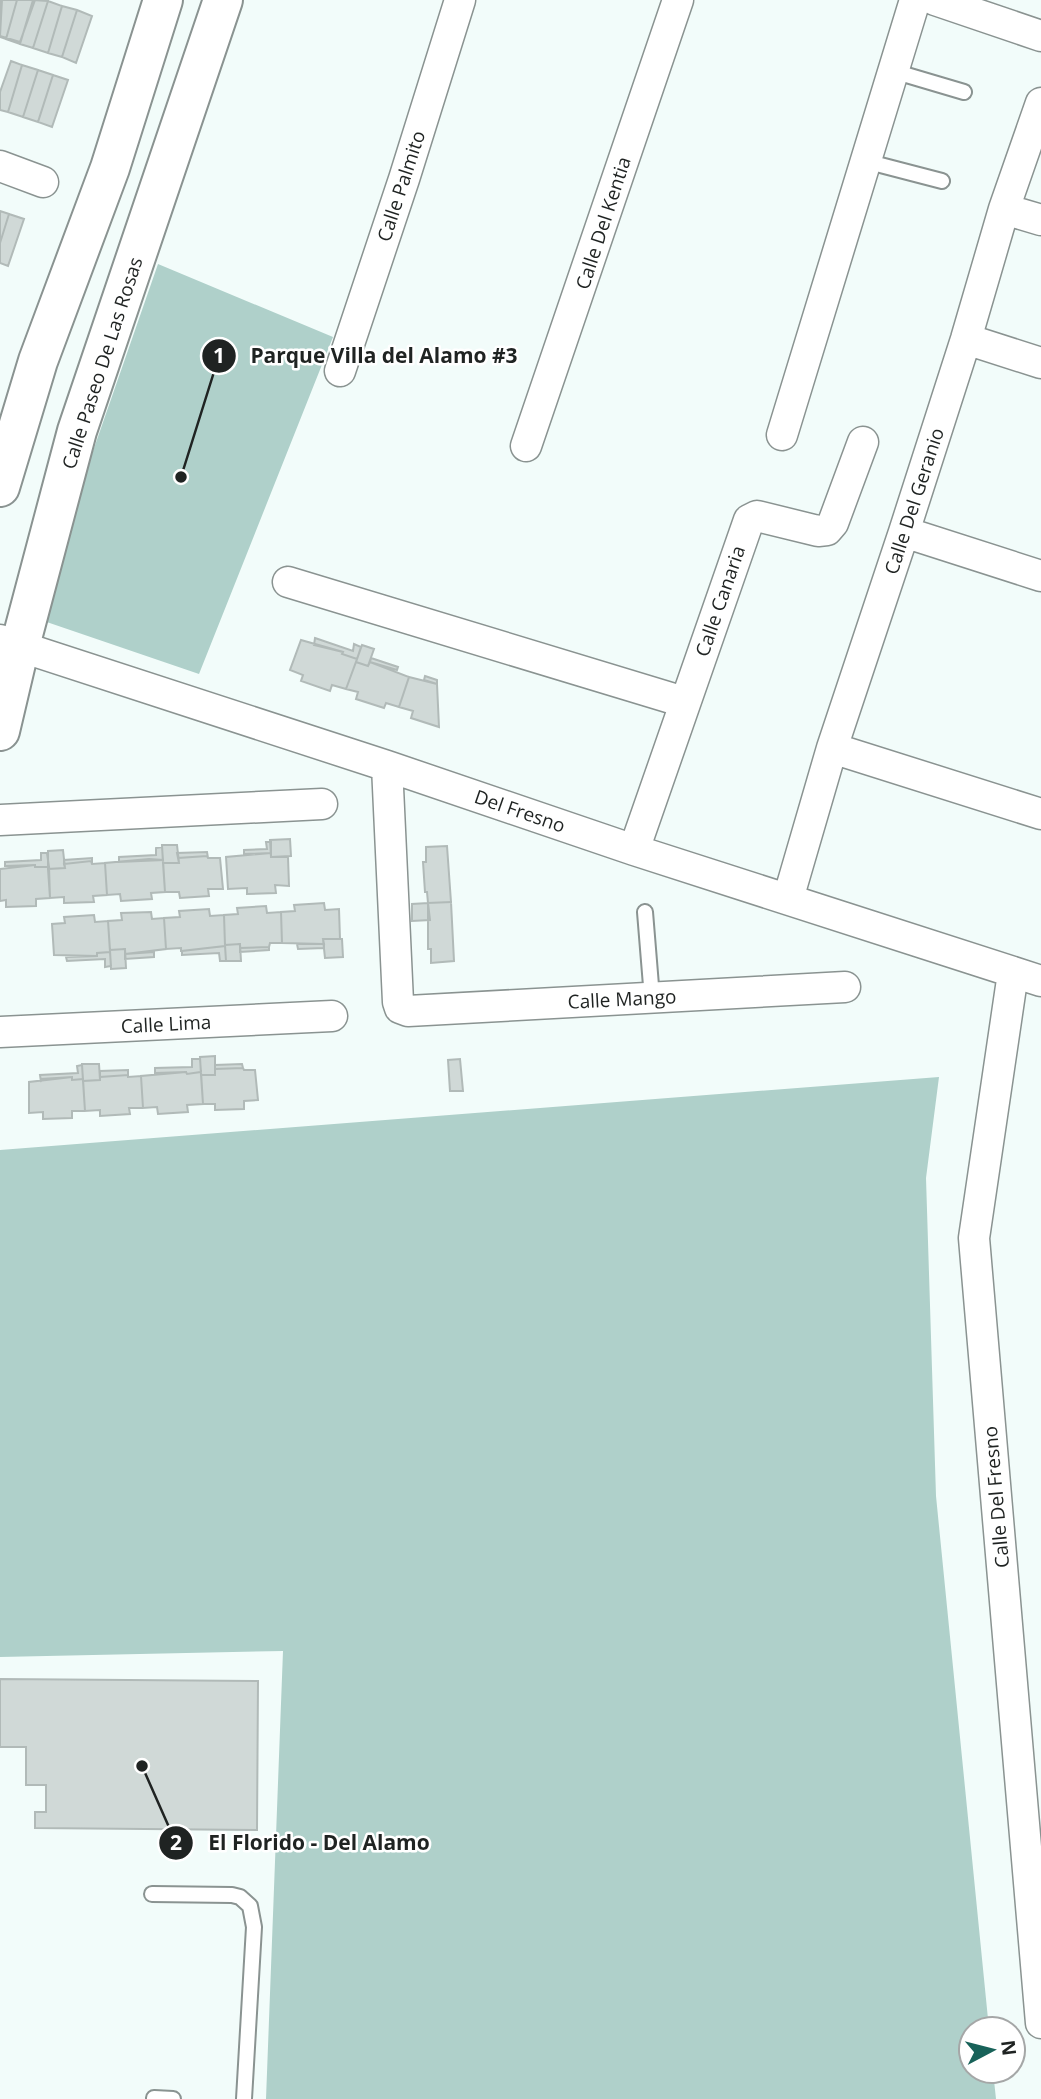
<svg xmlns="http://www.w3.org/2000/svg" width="1041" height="2099" font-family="'Open Sans',sans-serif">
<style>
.green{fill:#afd0ca}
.building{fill:#d0d9d7;stroke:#b1bab8;stroke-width:2}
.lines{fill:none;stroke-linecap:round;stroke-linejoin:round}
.lane-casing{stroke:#8a9391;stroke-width:18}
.street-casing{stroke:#8a9391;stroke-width:33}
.secondary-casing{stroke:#8a9391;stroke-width:42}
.lane{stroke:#fff;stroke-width:14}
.street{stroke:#fff;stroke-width:30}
.secondary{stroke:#fff;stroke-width:38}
.labels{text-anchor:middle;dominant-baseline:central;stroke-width:5;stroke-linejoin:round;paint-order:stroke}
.street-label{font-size:19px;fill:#1f2322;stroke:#fff}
.leader{fill:none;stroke:#1f2322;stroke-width:2.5}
.callout-dot{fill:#1f2322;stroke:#fff;stroke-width:2.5}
.mark-label{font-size:21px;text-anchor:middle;font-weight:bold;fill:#fff}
.callout-label{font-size:21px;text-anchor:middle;font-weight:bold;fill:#1f2322;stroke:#fff;stroke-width:5;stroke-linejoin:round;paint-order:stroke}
</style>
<rect width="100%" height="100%" fill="#f2fcfa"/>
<!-- green -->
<path class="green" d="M158 264 333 337 199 674 35 618Z
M939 1077 926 1178 936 1496 989 2029H971V2071H993L996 2099H266L283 1651 0 1657V1150Z"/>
<!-- building -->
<path class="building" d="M1 0H17L6 39 0 37Z
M2 0H35L20 42 0 36Z
M17 0H33L20 44 6 39Z
M33 0 48 1 33 48 20 44Z
M48 1 62 6 48 53 33 48Z
M62 6 77 10 62 57 48 53Z
M77 10 92 16 76 63 62 57Z
M11 61 22 65 8 112 0 110V92Z
M22 65 38 70 23 117 8 112Z
M38 70 53 75 38 122 23 117Z
M53 75 68 80 52 127 38 122Z
M0 211 9 214 0 243Z
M9 214 24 219 8 266 0 263V243Z
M315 638 353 651 354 644 361 647 357 659 342 654 343 652 314 645Z
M301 640 343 652 342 654 357 659 346 689 332 685 330 691 301 681 303 675 290 670Z
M362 645 374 649 368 666 356 662Z
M371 658 398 667 397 670 370 662Z
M356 662 368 666 370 662 409 677 399 707 386 703 384 708 356 699 358 692 346 689Z
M425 676 437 680V684L424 680Z
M409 677 437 684 439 727 411 718 413 711 399 707Z
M290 839 291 856 271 857 270 840Z
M266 842H271V853L244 854V850L267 849Z
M162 845H177L179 863H163Z
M447 846 451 902 428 903 427 892H425L423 862H426V847Z
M162 847 163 860 119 862V857L156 855V848Z
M63 850 65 868 48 869V851Z
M207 852 208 858 207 856 178 858 177 853Z
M41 853H47L49 867H35V865L5 866V862L41 860Z
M271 853V857H288L289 886 275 885 276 893 247 894V888L228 889 226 857Z
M207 856 208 858H220L223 889H208L209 896 180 898 179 892H165L163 863H179L178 858Z
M92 858V864L91 861 64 864V860Z
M149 859 163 860 165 892 151 893 152 899 121 901 120 894 107 895 105 863Z
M91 861 92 864 105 863 107 895 93 896 94 902 64 903V897L50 898 48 869 65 868 64 864Z
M35 865V867H49L50 898 36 899V906L6 907V900L0 901V869Z
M451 902 454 961 431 963V949H428V903Z
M324 903 325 910 339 909 340 939H323L324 944 282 943 281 912 295 911 294 905Z
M428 903 430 920 412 921V904Z
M266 906 267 913 281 912 282 943H270L269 947 240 948V944L225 945 224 915 238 914 237 908Z
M209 909 210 916 224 915 225 946 181 951V948L166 949 164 918 180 917 179 911Z
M151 912 152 919 164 918 166 949 125 954V949L110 950 108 921 122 920 121 913Z
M94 915 95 922 108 921 110 952 97 953V956L54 955 52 924 65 923 64 917Z
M323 939H342L343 957 325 958Z
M240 944 241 961H226L225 945Z
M297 944H324V948L298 949Z
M225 946 226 961H220L219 953 182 955V951Z
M269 947V950L240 952V948Z
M125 949 126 968 111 969 110 950Z
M110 952 111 966 105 967V959L67 961 66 957 97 956V953Z
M154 952V957L125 959V954Z
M215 1056V1075H201L200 1057Z
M192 1059H200L201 1072 187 1074 186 1072 156 1073 155 1075V1068L192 1067Z
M460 1059 463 1091H450L448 1060Z
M82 1064H99L100 1080 83 1081Z
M242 1064 243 1068 215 1069V1065Z
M82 1065 83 1079 72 1080V1077L41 1079V1082L40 1075 78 1073 77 1066Z
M243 1068 244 1070H255L258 1100 244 1101V1109L215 1110V1104H203L201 1075H215V1069Z
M128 1070V1077V1075L100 1077V1071Z
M186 1072 187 1074 201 1072 203 1104 187 1105 188 1112 158 1114 157 1107 143 1108 141 1076Z
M128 1075V1077L141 1076 143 1108H129L130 1114 100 1116V1110L85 1111 83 1081 100 1080V1077Z
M72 1077V1080L83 1079 85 1111H72V1118L43 1119V1112L29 1113V1082Z
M0 1679 258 1681 257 1830 35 1828V1812H46V1785H26V1747H0Z"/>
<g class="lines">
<!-- lane casing -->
<g class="lane-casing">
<path id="lane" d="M893 71 964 92
M865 161 942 181
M645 912 652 998
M152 1894 232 1895 240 1897 250 1906 254 1927 244 2099
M154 2098 173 2099"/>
</g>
<!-- street casing -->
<g class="street-casing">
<path id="street" d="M935 0 1041 36
M0 166 43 182
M1004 209 1041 220
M966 339 1041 363
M340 371 404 179 460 0
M782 435 915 0
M526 446 678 0
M904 532 1041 576
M288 582 684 702
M0 640 387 766 634 850 1041 981
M832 748 1041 814
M387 766 398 1002 400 1008 408 1011 845 987
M0 820 322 804
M634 850 749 520 757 516 818 531 827 530 833 523 863 442
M788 899 832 748 904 532 966 339 1004 209 1041 103
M1013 973 974 1238 1041 2023
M0 1032 332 1016"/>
</g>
<!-- secondary casing -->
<g class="secondary-casing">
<path id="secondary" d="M0 487 38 361 110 168 163 0
M0 731 20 646 77 431 223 0"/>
</g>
<!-- lane -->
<use href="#lane" class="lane"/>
<!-- street -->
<use href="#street" class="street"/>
<!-- secondary -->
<use href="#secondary" class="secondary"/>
</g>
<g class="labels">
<!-- street labels -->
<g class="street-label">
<text transform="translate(401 186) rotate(-72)">Calle Palmito</text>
<text transform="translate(603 223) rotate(-72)">Calle Del Kentia</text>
<text transform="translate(102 363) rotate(-72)">Calle Paseo De Las Rosas</text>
<text transform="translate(914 501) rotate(-72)">Calle Del Geranio</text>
<text transform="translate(720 601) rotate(-71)">Calle Canaria</text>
<text transform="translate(520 811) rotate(19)">Del Fresno</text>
<text transform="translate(622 999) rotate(-3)">Calle Mango</text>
<text transform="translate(166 1024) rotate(-3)">Calle Lima</text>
<text transform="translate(996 1497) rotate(-95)">Calle Del Fresno</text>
</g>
</g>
<!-- callouts -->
<path class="leader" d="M181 477L219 356M142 1766L176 1843"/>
<g class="callout-dot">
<circle cx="181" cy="477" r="7"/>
<circle cx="142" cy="1766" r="7"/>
<circle cx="219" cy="356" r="18"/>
<circle cx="176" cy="1843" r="18"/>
</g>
<g class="mark-label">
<text x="219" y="363">1</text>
<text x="176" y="1850">2</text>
</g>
<g class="callout-label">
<text x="384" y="363">Parque Villa del Alamo #3</text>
<text x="319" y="1850">El Florido - Del Alamo</text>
</g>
<!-- north arrow -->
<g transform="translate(992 2050) rotate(83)"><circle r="33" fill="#ffffff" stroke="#a5a7a7" stroke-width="2"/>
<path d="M0-5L12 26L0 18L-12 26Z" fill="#186259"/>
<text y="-10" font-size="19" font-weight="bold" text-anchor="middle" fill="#1f2322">N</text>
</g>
</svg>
